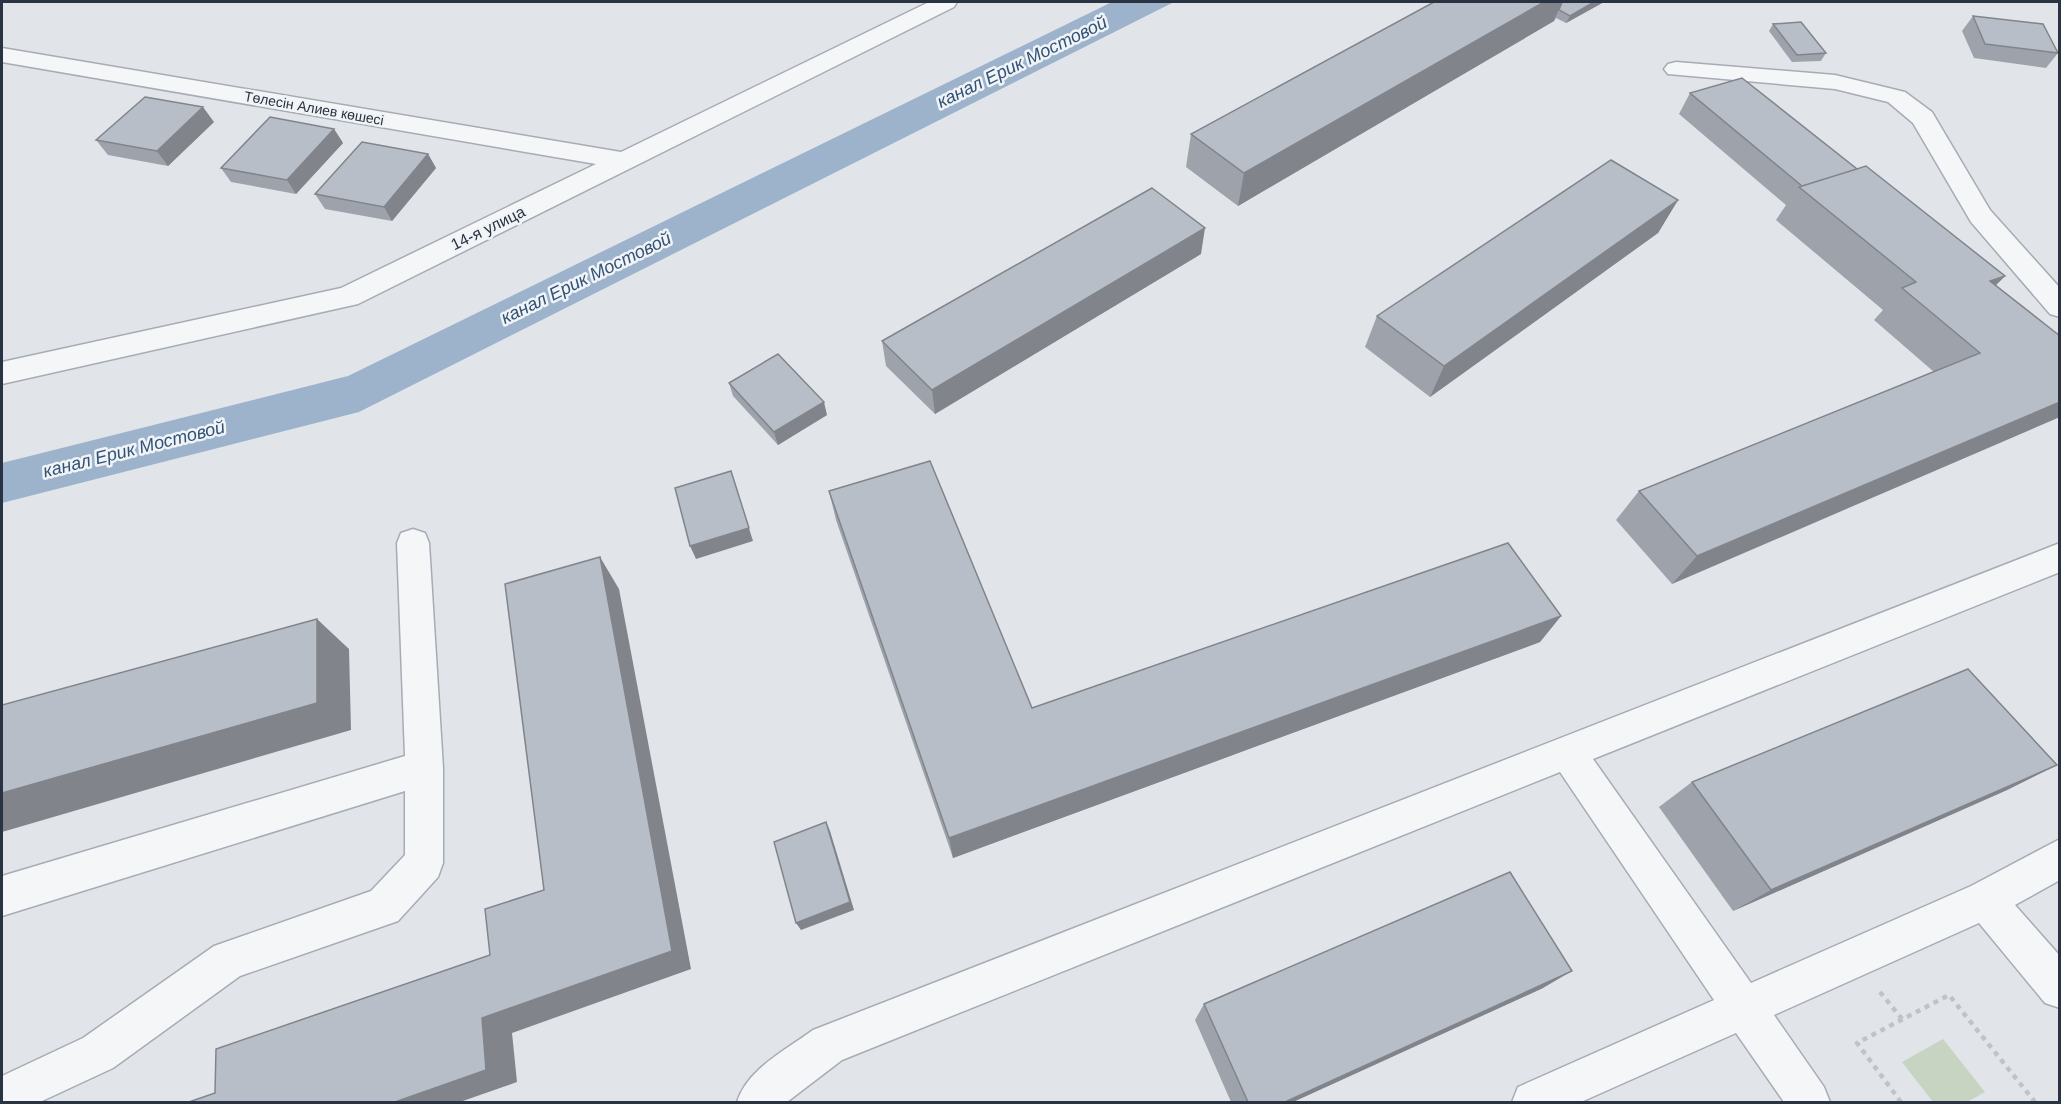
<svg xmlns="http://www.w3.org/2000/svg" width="2061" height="1104" font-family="Helvetica,sans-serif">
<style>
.green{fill:#c7d4c2}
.water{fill:#9cb3cb}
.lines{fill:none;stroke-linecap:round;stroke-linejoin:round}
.minor-casing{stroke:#a6acb4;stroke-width:3}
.path{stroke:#bfc3c9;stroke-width:4.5;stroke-dasharray:5 5;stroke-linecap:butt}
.minor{fill:#f4f6f8;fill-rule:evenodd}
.wall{fill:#9ea3ab}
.shaded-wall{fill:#81858b}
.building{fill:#b8bec7;stroke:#81858b;stroke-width:1.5}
.labels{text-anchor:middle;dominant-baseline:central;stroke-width:5;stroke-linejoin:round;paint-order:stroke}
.far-street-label{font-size:14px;fill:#293342;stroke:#f1f4f7}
.street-label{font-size:16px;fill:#293342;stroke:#f1f4f7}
.water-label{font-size:18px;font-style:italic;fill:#325277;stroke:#f1f4f7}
</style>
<rect width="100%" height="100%" fill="#e1e5ea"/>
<!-- green -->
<path class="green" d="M1943 1039 1985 1092 1967 1102H1933L1902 1062Z"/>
<!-- water -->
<path class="water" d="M1112 2H1174L359 412 2 503V463L348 376Z"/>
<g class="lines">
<!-- minor casing -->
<g class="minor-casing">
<path id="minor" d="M929 2H957L954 7 358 304 2 384V362L341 288 596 164 2 62V48L621 152Z
M1676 62 1835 75 1905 92 1932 112 1990 210 2060 288V317L2050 314 1971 222 1913 123 1888 102 1835 89 1668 74 1664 69 1668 64Z
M413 529 425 533 429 543 443 768V863L438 877 398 921 240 976 113 1068 40 1102H2V1076L83 1038 214 946 371 891 405 855V791L2 916V876L405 756 397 543 401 533Z
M2060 543V572L1593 759 1751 983 1971 886 2060 839V880L2015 905 2060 956V1008L2045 1003 1979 923 1774 1015 1824 1087 1830 1102H1784L1736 1033 1581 1102H1512L1518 1087 1714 1000 1560 772 842 1060 787 1102H737C747 1069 786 1050 813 1030Z"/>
</g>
<!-- path -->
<path class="path" d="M1880 992 1902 1019
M1901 1102 1857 1043 1949 995 2035 1102"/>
<!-- minor -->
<use href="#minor" class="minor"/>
</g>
<!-- wall -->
<path class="wall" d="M1434 2H1604L1566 23 1556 18 1554 21 1238 206 1186 167 1191 134Z
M1973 16 2058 53 2046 68 1974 58 1962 31Z
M1773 24 1826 53 1821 61 1792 62 1769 31Z
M1690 93 1857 169 2005 276 1996 285 2060 336 1672 584 1616 520 1639 491 1934 372 1874 320 1883 310 1776 220 1786 205 1679 114Z
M214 122 168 166 108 155 96 140Z
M334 129 343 143 296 194 231 182 221 168Z
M428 154 436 168 392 221 325 209 315 194Z
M1678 200 1658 233 1430 397 1365 347 1377 316Z
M1201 254 935 414 886 366 882 341Z
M729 383 827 415 778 445 733 396Z
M829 491 1032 708 1561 616 1540 642 953 858 836 520Z
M2057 765 2007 790 1733 911 1659 807 1692 782Z
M1543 988 1293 1102H1231L1195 1020 1204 1004Z"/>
<!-- shaded-wall -->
<path class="shaded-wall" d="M1544 2H1562L1554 21 1238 206 1244 173Z
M1594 2H1604L1566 23 1570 16Z
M203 107 214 122 168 166 157 151Z
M334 129 343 143 296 194 287 180Z
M428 154 436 168 392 221 384 207Z
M1678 200 1658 233 1430 397 1444 366Z
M1205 228 1201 254 935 414 932 390Z
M2005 276 1973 308 1990 281Z
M824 402 827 415 778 445 774 432Z
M2060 402V417L1672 584 1697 556Z
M731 471 753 541 696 559 690 546Z
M600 557 619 589 691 969 512 1033 517 1082 460 1102H395L482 1018 672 951Z
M1561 616 1540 642 953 858 949 838Z
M317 619 349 649 351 730 2 832V793Z
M2057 765 2007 790 1733 911 1771 890Z
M826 822 830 831 854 910 801 930 796 923Z
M1572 971 1543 988 1293 1102H1285Z"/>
<!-- building -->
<path class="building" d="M1434 2H1544L1244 173 1191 134Z
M1562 2H1594L1570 16 1559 10Z
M1973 16 2043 24 2058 53 1985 44Z
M1801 22 1826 53 1797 55 1773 24Z
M1742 78 1857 169 1802 186 1690 93Z
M145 97 203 107 157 151 96 140Z
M270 117 334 129 287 180 221 168Z
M362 142 428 154 384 207 315 194Z
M1611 160 1678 200 1444 366 1377 316Z
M1866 166 2005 276 1990 281 2060 336V402L1697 556 1639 491 1980 353 1902 288 1916 282 1799 187Z
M1152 188 1205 228 932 390 882 341Z
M778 354 824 402 774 432 729 383Z
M930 461 1032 708 1508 543 1561 616 949 838 829 491Z
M731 471 749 528 690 546 675 488Z
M600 557 672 951 482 1018 486 1070 395 1102H189L215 1093 216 1049 490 955 485 909 544 890 505 584Z
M317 619V703L2 793V705Z
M1968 669 2057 765 1771 890 1692 782Z
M826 822 850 902 796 923 774 842Z
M1510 872 1572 971 1285 1102H1248L1204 1004Z"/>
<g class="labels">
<!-- far-street labels -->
<g class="far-street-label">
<text transform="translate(314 108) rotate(10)">Төлесін Алиев көшесі</text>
</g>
<!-- street labels -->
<g class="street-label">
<text transform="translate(488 228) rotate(-26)">14-я улица</text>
</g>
<!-- water labels -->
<g class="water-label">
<text transform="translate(1022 62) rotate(-26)">канал Ерик Мостовой</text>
<text transform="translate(586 278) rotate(-26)">канал Ерик Мостовой</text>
<text transform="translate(134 449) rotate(-14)">канал Ерик Мостовой</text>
</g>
</g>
<!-- border -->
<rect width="2061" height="1104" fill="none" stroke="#293342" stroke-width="6"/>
</svg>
